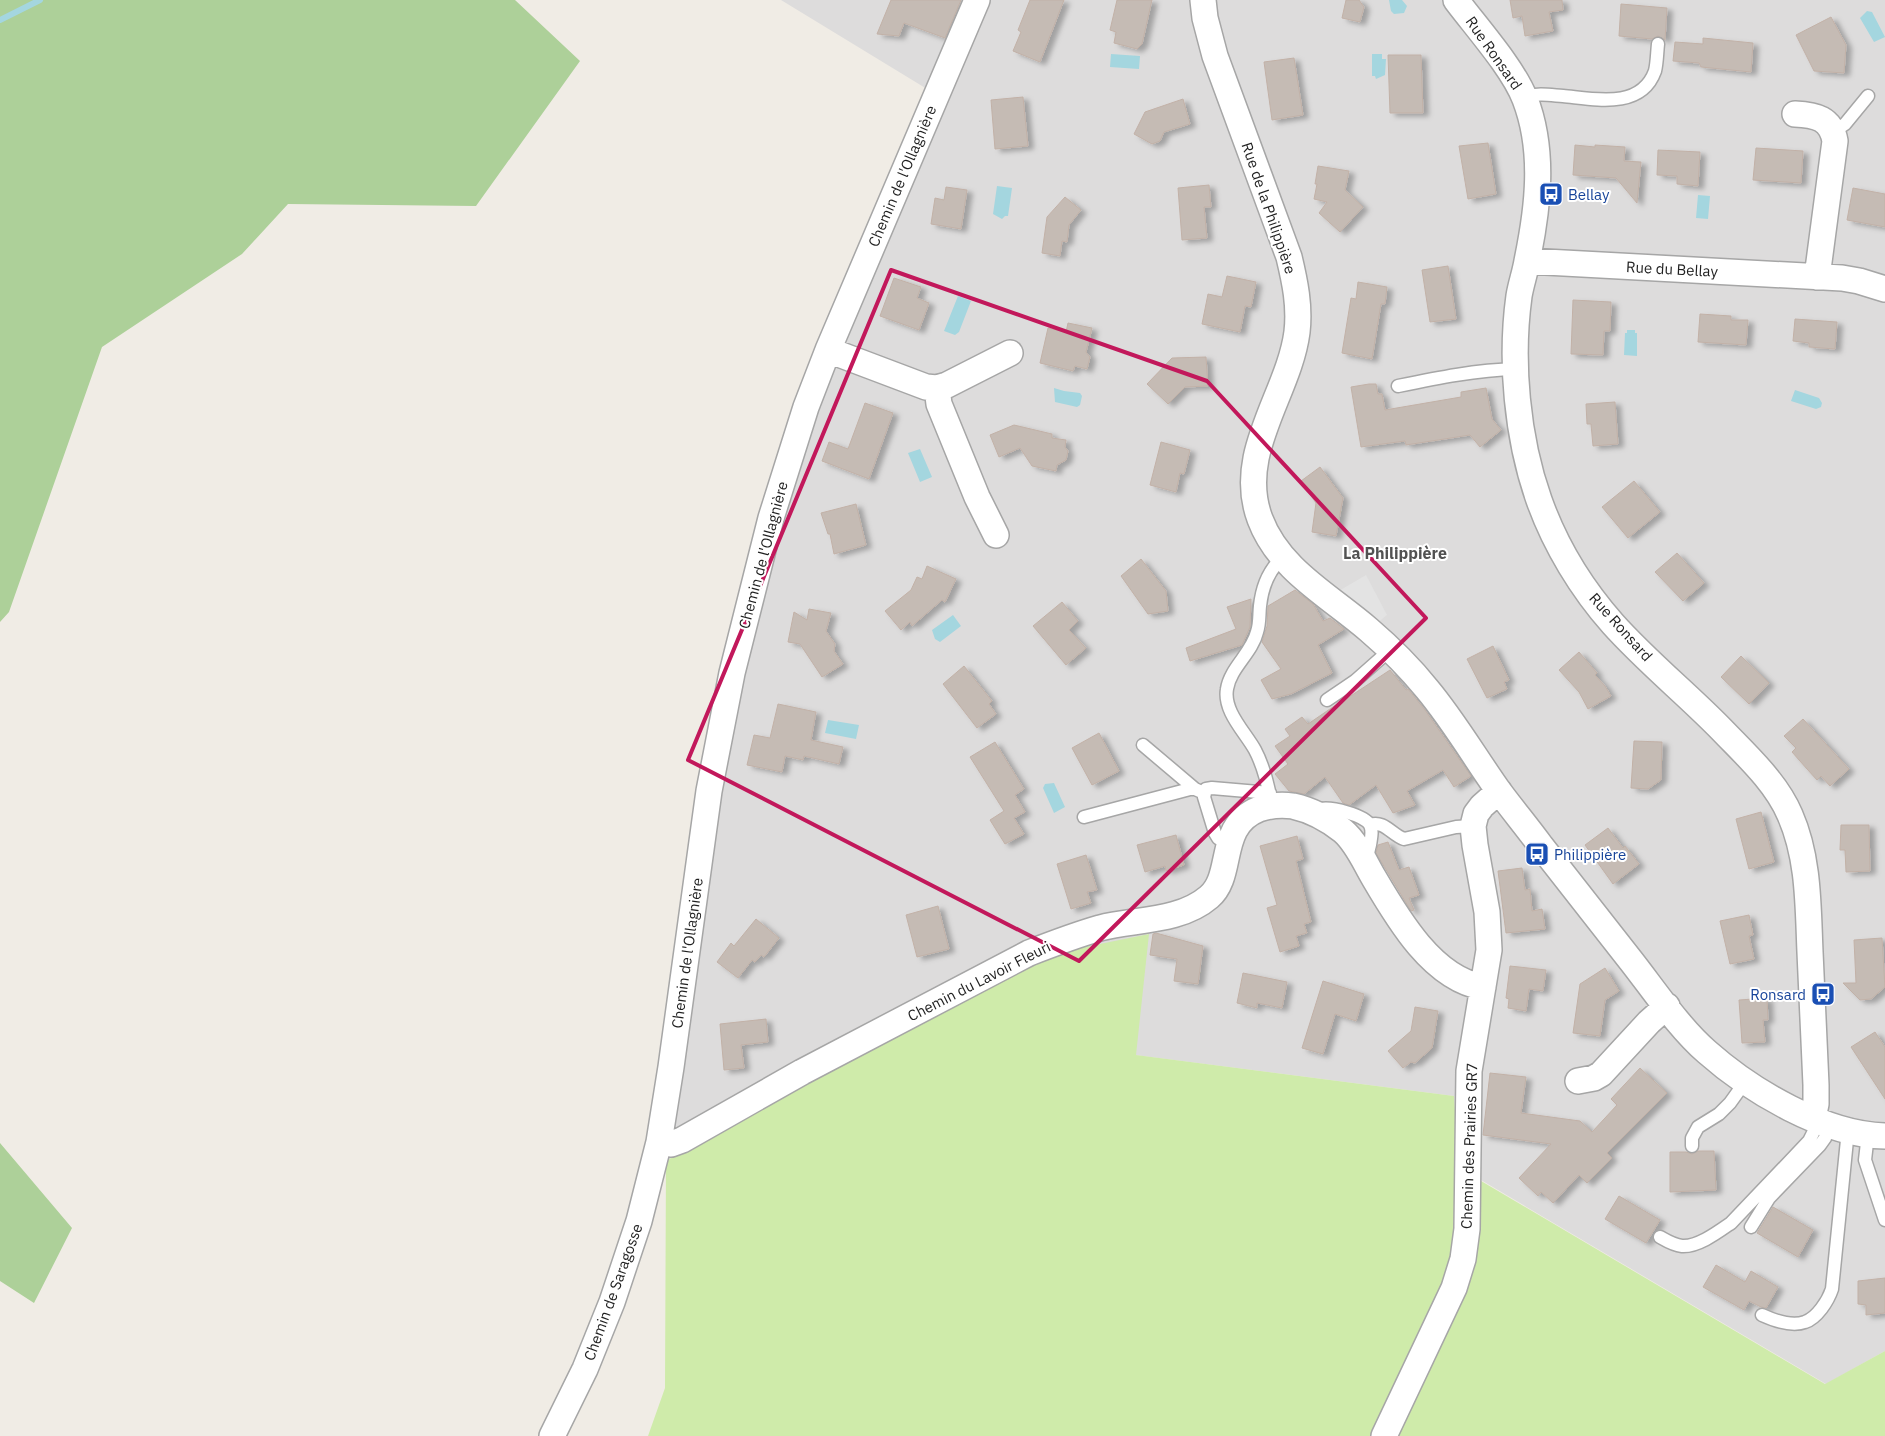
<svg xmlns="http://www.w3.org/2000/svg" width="1885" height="1436" font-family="'IBM Plex Sans',sans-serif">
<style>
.residential{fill:#dddcdc}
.grass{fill:#cfebaa}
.forest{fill:#add099}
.parking{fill:#e3e3e3}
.water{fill:#a4d6df}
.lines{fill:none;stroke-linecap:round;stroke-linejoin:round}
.stream{stroke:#a4d6df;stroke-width:6}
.building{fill:#c5bbb4;stroke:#c2b1a7;filter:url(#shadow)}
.lane-casing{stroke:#a6a6a6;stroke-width:15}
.street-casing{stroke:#a6a6a6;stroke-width:28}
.lane{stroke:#fff;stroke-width:12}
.street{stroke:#fff;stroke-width:25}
.marked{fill:none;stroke:#c2185b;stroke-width:4;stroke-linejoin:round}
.labels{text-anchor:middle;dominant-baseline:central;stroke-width:4;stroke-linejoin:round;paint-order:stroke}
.street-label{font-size:15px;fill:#1f1f1f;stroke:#fff}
.transit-label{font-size:15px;fill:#164399;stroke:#fff;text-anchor:start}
.neighbourhood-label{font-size:16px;font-weight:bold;fill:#525252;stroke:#fff}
</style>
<defs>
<filter id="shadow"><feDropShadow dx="5.5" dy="3" stdDeviation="2.5" flood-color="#0004"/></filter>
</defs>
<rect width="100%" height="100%" fill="#f0ece5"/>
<!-- residential -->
<path class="residential" d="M781 0H1885V1351L1826 1384 1459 1167 1454 1096 1135 1055 1148 934 666 1161 719 777 779 505 927 89Z"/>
<!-- grass -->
<path class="grass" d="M1149 934 1136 1055 1454 1096 1459 1168 1825 1384 1885 1351V1436H648L665 1388 666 1161 1031 958Z"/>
<!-- forest -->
<path class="forest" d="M0 0H515L580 61 476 206 288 204 242 254 102 347 9 612 0 622Z
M0 1143 72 1228 34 1303 0 1281Z"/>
<!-- parking -->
<path class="parking" d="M1366 575 1387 615 1376 624 1337 592Z"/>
<!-- water -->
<path class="water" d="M1389 0H1402L1407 6 1404 13 1394 14 1391 11Z
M1867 11 1872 12 1885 37 1874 42 1860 18Z
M1111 54 1140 56 1139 69 1110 67Z
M1372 54H1382V59H1386L1385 75 1376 79 1375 76H1372Z
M997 186 1012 188 1008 216H1005L1002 219 993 214Z
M1698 195 1710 196 1708 219 1696 218Z
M958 296 971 301 959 332 955 335 944 331Z
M1627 330H1635V333H1637V356L1624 355 1625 333H1627Z
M1054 388 1064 391 1080 393 1082 396 1080 405 1077 407 1055 402Z
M1795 390 1819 398 1822 403 1821 407 1816 409 1791 401Z
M920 449 932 477 920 482 908 453Z
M953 615 961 626 940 642 935 639 932 630Z
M828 720 859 725 856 739 825 733Z
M1054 783 1065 807 1054 813 1043 788 1045 784Z"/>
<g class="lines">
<!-- stream -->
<path class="stream" d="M0 20 40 0"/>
</g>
<!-- building -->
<path class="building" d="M891 0H961L945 38 904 23 899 36 877 34Z
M1030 0H1064L1040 62 1013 51 1021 32 1018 30Z
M1117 0H1152L1142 44 1137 49 1114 43 1116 32 1110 30Z
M1346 0H1359L1364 7 1360 22 1342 18Z
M1510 0H1562L1563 10 1549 12 1553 31 1525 36 1522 16 1513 18Z
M1621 4 1667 8 1665 40 1658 36 1652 39 1619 36Z
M1831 17 1846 45 1844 73 1814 71 1796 35Z
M1703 38 1753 43 1751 72 1701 67 1699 63 1673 61 1675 42 1703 44Z
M1388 55H1421L1423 113H1390Z
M1294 58 1303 115 1272 120 1264 62Z
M1023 97 1028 146 995 149 991 100Z
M1183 99 1190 124 1164 132 1160 141 1152 144 1134 134 1145 112Z
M1488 143 1496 194 1468 199 1459 146Z
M1575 145 1595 147V145L1625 147 1624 161 1641 162 1637 203 1616 178 1573 175Z
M1756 148 1803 151 1801 183 1753 180Z
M1658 150 1700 152 1698 186 1677 184V176L1657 175Z
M1318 166 1349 171 1345 190 1363 207 1340 232 1319 213 1327 202 1314 199 1317 184H1315Z
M1209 185 1211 207H1204L1207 238 1182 240 1178 188Z
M946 187 967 190 961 229 931 224 935 198 944 200Z
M1853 188 1885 194V227L1847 220Z
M1065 197 1081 210 1069 225 1067 242 1062 241 1060 256 1042 253 1047 217Z
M1448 266 1456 319 1430 322 1422 270Z
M1227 276 1256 282 1251 307 1245 306 1240 332 1202 324 1208 294 1222 297Z
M894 278 921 287 917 298 929 303 919 330 880 316Z
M1358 282 1387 287 1385 304H1381L1372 359 1342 353 1351 298 1356 299Z
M1573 300 1611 302 1610 331H1604L1603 355 1571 354Z
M1700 314 1731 316V320H1748L1746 345 1698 342Z
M1795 319 1837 322 1835 349 1809 347V343L1793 341Z
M1068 323 1092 328 1086 352 1090 357 1087 369 1075 366 1073 371 1040 363 1048 328 1066 332Z
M1206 357 1208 386 1185 387 1168 404 1147 384 1172 358Z
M1369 384H1376L1378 394H1382L1385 410 1461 397V392L1486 388 1492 419 1501 430 1480 447 1470 435 1406 445 1405 441 1361 447 1351 387Z
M1615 402 1618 444 1593 446 1591 424H1587L1586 404Z
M865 403 893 413 869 479 822 461 829 442 848 449Z
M1014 425 1052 434V438L1066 440 1065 447 1068 451 1066 460 1057 465 1056 471 1032 466 1020 448 999 457 990 435Z
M1161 442 1190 450 1184 474 1180 473 1176 492 1150 485Z
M1320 467 1343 498 1336 536 1312 532 1316 503 1301 481Z
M1634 481 1660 512 1628 538 1602 507Z
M856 504 866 545 834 554 830 534H828L821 513Z
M1677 553 1704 583 1683 601 1655 572Z
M1141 559 1166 591 1168 611 1148 614 1121 576Z
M927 566 956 579 945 602 942 600 912 626 910 622 901 630 885 611 911 590 917 577 922 579Z
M1295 590 1313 604 1323 621 1330 618 1344 629 1318 645 1332 673 1291 694 1272 699 1261 680 1281 669 1262 642 1267 626 1268 606Z
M1251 599 1250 627 1242 645 1190 661 1186 648 1236 629 1227 607Z
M1062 602 1078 621 1069 630 1086 648 1066 665 1033 626Z
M809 609 831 613 826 631 835 644 834 651 843 664 822 677 800 644 788 642 794 612 807 620Z
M1493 646 1509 680 1504 682 1507 689 1487 698 1467 659Z
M1579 652 1597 673 1595 675 1605 686 1611 696 1588 709 1579 692 1559 670Z
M1741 656 1769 683 1749 704 1721 677Z
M964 666 992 701 989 704 996 714 977 728 943 684Z
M1390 670 1406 690 1408 689 1425 710 1471 776 1454 787 1443 770 1407 791 1415 805 1393 813 1376 785 1349 805 1343 803 1325 777 1304 794 1289 791 1275 774 1288 764 1275 746 1290 736 1285 729 1302 717 1308 724 1346 698V699Z
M778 704 816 712 811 740 843 747 839 764 804 756 803 760 785 756 782 772 747 765 754 735 770 738Z
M1803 719 1849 769 1830 786 1821 776 1817 780 1807 769 1792 752 1796 748 1784 736Z
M1099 733 1119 771 1092 785 1072 748Z
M1634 741 1662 742 1661 780 1648 789 1631 788Z
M995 742 1024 789 1015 795 1025 812 1014 818 1024 834 1005 844 990 820 1004 811 970 757Z
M1761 812 1774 862 1749 869 1736 819Z
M1841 825H1869L1870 871 1846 872 1845 850H1840Z
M1608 828 1623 848 1625 846 1639 864 1613 884 1585 845Z
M1176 835 1184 865 1166 871 1165 866 1145 872 1137 845Z
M1297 836 1303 859 1296 861 1311 922 1304 924 1307 933 1296 936 1299 946 1280 952 1267 908 1277 905 1260 846Z
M1388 842 1399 870 1409 867 1419 895 1409 898 1414 910 1411 911 1376 853 1378 845Z
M1086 855 1097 890 1087 892 1091 903 1071 909 1057 864Z
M1522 868 1525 890 1530 889 1532 911 1542 909 1545 929 1506 933 1498 871Z
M938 906 949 949 917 957 906 915Z
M1749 915 1753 935 1749 936 1754 959 1730 964 1720 921Z
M756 919 779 938 764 957 761 955 755 962 752 960 738 978 717 962 731 943 734 946Z
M1156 933 1203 946 1198 984 1174 981 1177 959 1150 955 1153 934Z
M1882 938 1885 987 1871 999 1860 1000 1843 983H1856L1854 940Z
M1510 966 1546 970 1543 991 1529 989 1526 1011 1508 1008 1509 999 1506 998Z
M1605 968 1619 991 1605 1000 1600 1036 1573 1033 1580 984Z
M1243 973 1287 982 1282 1008 1257 1003V1008L1237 1003Z
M1323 981 1364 994 1356 1021 1335 1014 1323 1054 1302 1048Z
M1767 998 1768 1020H1763L1765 1042 1742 1043 1739 1000Z
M1415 1007 1438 1011 1432 1048 1415 1063 1411 1062 1403 1068 1388 1051 1411 1031Z
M766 1019 768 1042 741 1045 744 1068 724 1070 720 1024Z
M1875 1032 1885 1047V1099L1851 1047Z
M1640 1068 1667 1093 1607 1153 1612 1158 1587 1183 1579 1175 1553 1203 1541 1192 1538 1196 1519 1178 1551 1144 1483 1135 1490 1073 1526 1077 1521 1113 1580 1121 1592 1132 1617 1105 1611 1099Z
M1698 1151H1714L1716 1190 1670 1192V1152H1686L1692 1154Z
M1619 1196 1660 1220 1646 1243 1605 1219Z
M1773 1207 1813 1230 1798 1257 1757 1233Z
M1716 1265 1745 1282 1751 1271 1778 1287 1766 1308 1761 1307 1749 1301 1744 1310 1703 1287Z
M1885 1278V1313L1866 1315V1305L1858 1304V1281Z"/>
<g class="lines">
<!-- lane casing -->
<g class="lane-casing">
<path id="lane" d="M1525 97C1538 93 1549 95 1563 96 1594 99 1641 110 1655 71 1657 63 1657 53 1658 44
M1833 132 1845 124 1868 96
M1398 386C1437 378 1476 370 1516 369
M1327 700 1355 681 1390 650
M1143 745 1195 789
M1272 805C1268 786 1264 767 1255 750 1245 732 1223 711 1227 689 1230 668 1252 653 1257 632 1260 623 1259 615 1260 606 1262 587 1268 571 1282 558
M1321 809C1332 807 1364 815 1370 825 1373 831 1371 838 1370 845 1368 851 1369 855 1364 859
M1084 817 1190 789H1195L1204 793
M1370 825C1384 820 1392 835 1404 839L1456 827 1473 826
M1228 844 1218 838 1215 833 1204 797 1206 789 1212 788 1270 793
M1868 1134 1865 1160 1885 1220
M1692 1146V1138L1698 1127 1719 1114 1730 1103 1745 1082
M1751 1227 1769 1198 1820 1145 1825 1138 1829 1124
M1660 1237C1667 1241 1673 1245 1682 1246 1698 1247 1718 1232 1731 1223L1809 1141 1819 1121
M1762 1315C1773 1320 1792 1327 1805 1322 1817 1318 1828 1301 1832 1289L1848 1130"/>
</g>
<!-- street casing -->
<g class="street-casing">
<path id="street" d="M1203 0 1205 18 1215 56 1289 257C1295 282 1300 306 1297 332 1289 394 1235 453 1260 519 1279 570 1330 596 1369 630 1390 648 1410 668 1427 689 1453 720 1474 756 1498 790 1512 809 1527 827 1541 846 1570 883 1599 920 1628 957 1652 987 1678 1027 1707 1052 1751 1091 1825 1135 1885 1136
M1456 0C1477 28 1513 68 1525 99 1545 151 1538 208 1527 261 1525 273 1521 284 1519 296 1510 361 1517 438 1539 500 1555 545 1582 589 1613 624 1647 662 1687 694 1722 730 1746 755 1776 782 1790 815 1809 858 1808 906 1810 952 1812 996 1814 1041 1816 1085V1104L1813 1118
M1795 114C1816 115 1831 118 1835 141L1817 277
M1527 261 1842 278 1859 281 1885 289
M828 350 926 387 937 388 947 385 1010 353
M937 388 939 404 977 497 996 535
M1578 1081 1594 1078 1601 1074 1649 1022 1667 1006
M659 1142 671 1144 682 1140 802 1072 1029 953C1052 944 1076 935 1100 928 1135 919 1180 922 1209 897 1235 875 1216 826 1259 809 1271 805 1280 804 1293 806 1311 810 1328 819 1343 831 1357 843 1365 863 1374 878 1398 919 1433 979 1483 987
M552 1436 585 1369 612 1302 639 1221 659 1142 671 1067 709 791 732 673 771 518 806 407 828 350 977 0
M1384 1436 1454 1288 1463 1259 1467 1229 1469 1071 1489 950 1487 912 1475 845 1473 826 1476 814 1482 806 1499 791"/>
</g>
<!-- lane -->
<use href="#lane" class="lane"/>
<!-- street -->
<use href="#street" class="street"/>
</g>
<!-- marked area -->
<path class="marked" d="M891 270 1207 381 1426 618 1079 961 688 760Z"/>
<!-- icons -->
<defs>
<g id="bus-square" transform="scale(1.25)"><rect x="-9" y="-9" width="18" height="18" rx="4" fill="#1a4fb4" stroke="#fff"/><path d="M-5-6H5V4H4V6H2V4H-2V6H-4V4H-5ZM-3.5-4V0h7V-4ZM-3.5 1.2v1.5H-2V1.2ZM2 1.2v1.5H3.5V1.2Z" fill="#fff"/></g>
</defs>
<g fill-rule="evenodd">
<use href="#bus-square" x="1551" y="194"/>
<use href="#bus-square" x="1537" y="854"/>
<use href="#bus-square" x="1823" y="994"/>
</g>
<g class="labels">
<!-- street labels -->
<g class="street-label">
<text transform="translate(1494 53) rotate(55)">Rue Ronsard</text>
<text transform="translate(902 176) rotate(-67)">Chemin de l'Ollagnière</text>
<text transform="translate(1269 208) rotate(71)">Rue de la Philippière</text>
<text transform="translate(1672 269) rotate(3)">Rue du Bellay</text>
<text transform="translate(763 555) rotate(-75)">Chemin de l'Ollagnière</text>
<text transform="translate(1621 627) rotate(48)">Rue Ronsard</text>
<text transform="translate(687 953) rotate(-82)">Chemin de l'Ollagnière</text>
<text transform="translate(979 981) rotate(-27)">Chemin du Lavoir Fleuri</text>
<text transform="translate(1469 1146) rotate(-88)">Chemin des Prairies GR7</text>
<text transform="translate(613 1292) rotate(-70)">Chemin de Saragosse</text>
</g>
<!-- transit labels -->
<g class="transit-label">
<text x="1568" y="194">Bellay</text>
<text x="1554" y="854">Philippière</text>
<text x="1806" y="994" text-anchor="end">Ronsard</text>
</g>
<!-- neighbourhood labels -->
<g class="neighbourhood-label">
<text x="1395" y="553">La Philippière</text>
</g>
</g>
</svg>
